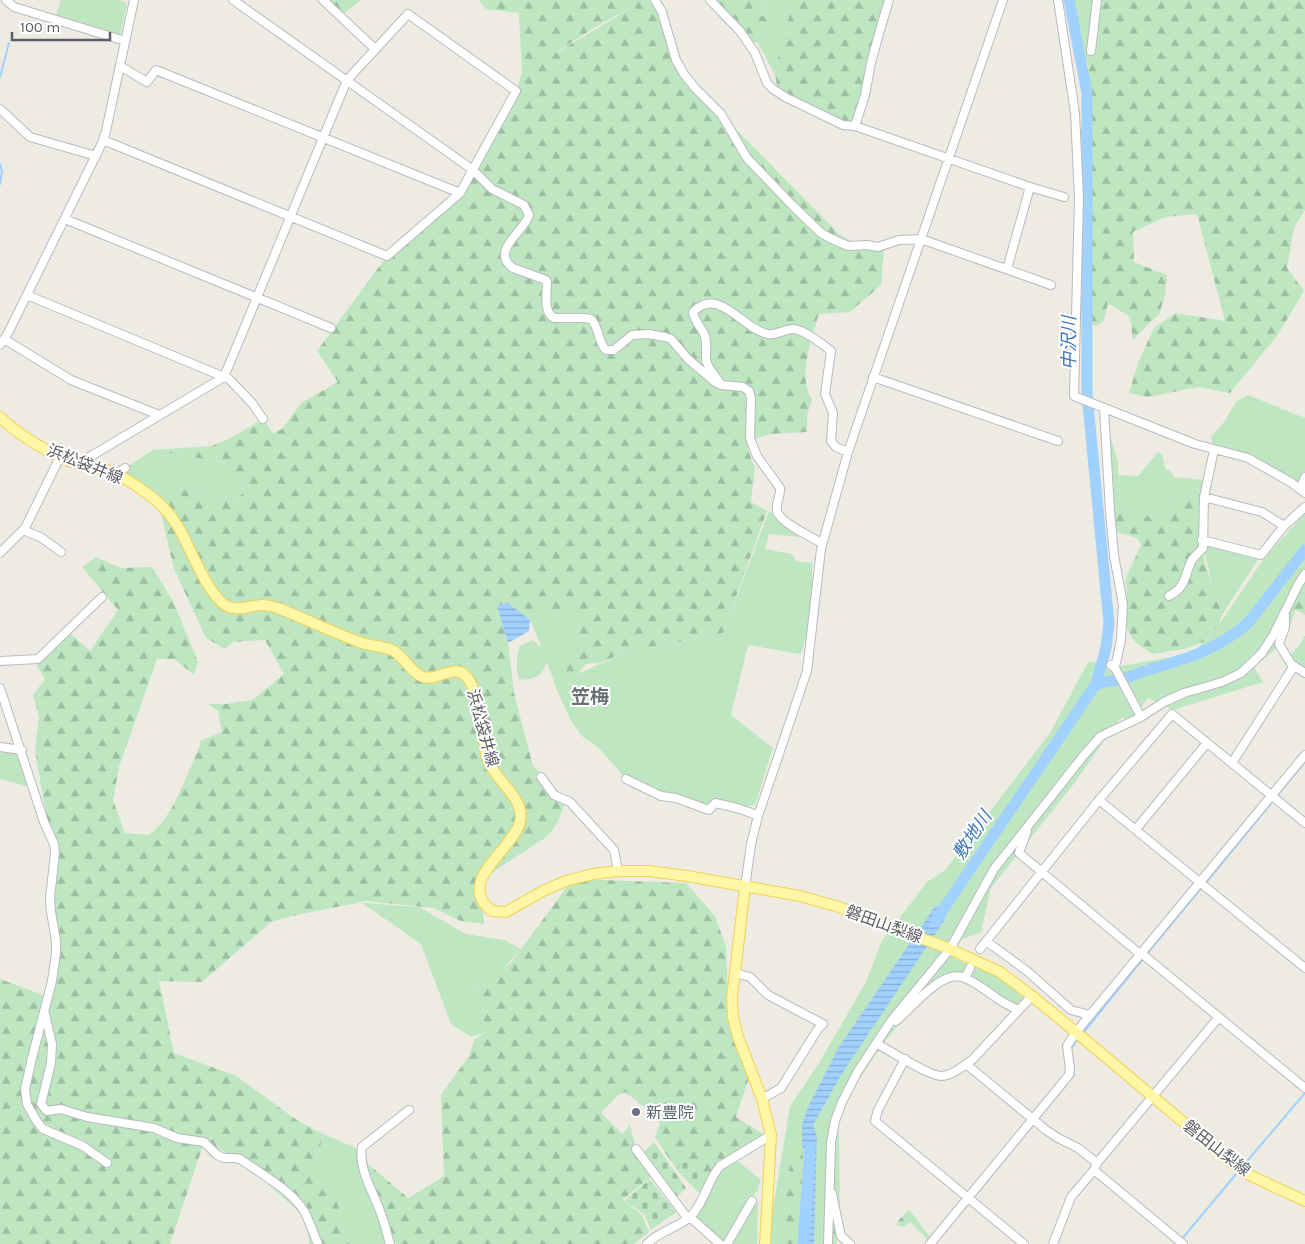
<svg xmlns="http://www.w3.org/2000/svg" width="1305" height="1244" font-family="Karla,'Noto Sans JP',sans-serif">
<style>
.green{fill:#bee6c1}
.forest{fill:url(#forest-firs);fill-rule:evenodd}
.cemetery{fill:url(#cemetery-stones)}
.water{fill:url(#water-rules)}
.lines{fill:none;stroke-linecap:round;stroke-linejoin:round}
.stream{stroke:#a1d1ff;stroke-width:2}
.river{stroke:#a1d1ff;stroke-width:11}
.minor-casing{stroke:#b8babf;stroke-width:10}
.major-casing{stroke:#f3d057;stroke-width:12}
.minor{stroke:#fff;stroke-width:8}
.major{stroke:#fff6a6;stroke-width:10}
.worship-dot{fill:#6b7280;stroke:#fff;stroke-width:2}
.labels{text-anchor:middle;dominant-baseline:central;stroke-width:4;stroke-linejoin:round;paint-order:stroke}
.street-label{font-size:16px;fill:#5b5e63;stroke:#fff}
.worship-label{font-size:16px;fill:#5b616d;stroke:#fff;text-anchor:start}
.water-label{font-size:18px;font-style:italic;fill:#4075bb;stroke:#fff}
.quarter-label{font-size:19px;font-weight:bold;fill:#6c7075;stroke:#fff}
</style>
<defs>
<pattern id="forest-firs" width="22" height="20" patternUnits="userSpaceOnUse" patternTransform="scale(1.25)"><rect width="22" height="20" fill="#bee6c1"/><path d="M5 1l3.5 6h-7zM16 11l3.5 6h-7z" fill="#9dbea0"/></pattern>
<pattern id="cemetery-stones" width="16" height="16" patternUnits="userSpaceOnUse" patternTransform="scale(1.25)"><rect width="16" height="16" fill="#bee6c1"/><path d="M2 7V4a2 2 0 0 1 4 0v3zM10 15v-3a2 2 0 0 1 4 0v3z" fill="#9dbea0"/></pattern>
<pattern id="water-rules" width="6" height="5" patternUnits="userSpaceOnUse" patternTransform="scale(1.25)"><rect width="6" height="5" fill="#a1d1ff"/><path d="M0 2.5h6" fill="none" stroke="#86add2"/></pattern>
</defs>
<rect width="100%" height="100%" fill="#eeece2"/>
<!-- green -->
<path class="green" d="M61 0H117L127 3 120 37 55 18Z
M767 0H799L792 6 780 48 775 75 758 43 765 36 771 17H761Z
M1074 0H1097L1089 68 1080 38Z
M1248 395 1305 418V479L1300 489 1257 463 1214 450 1211 437 1224 422 1236 402Z
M1108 430 1118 461V475L1138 476 1158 452 1162 454 1165 468 1171 472 1174 477 1202 480 1205 485 1172 500 1157 519 1127 509 1113 507Z
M153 450 225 463 243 477 245 491 233 503 189 489 159 504 116 474Z
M769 511 801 537 769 534 765 549 792 554 796 561 812 563 813 611 801 654 748 645 731 715 773 748 755 805 709 810 626 779 598 747 583 737 571 721 557 690 547 662C541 676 536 679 520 680 514 668 517 658 520 646L533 640 542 648 530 620 519 612 572 607 578 646 558 690 577 674 627 652 723 633Z
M1305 513V582L1288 632 1278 647 1254 667 1263 682 1173 710 1148 698 1132 720 1122 718 1118 721 1076 781 991 888 981 932 958 941 956 959 1000 978 1024 998 1016 1005 955 974 921 998 881 1046 831 1123 829 1244H767L790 1106 819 1063 866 982 882 941 927 882 945 870 1050 733 1088 662 1121 666 1193 653 1218 626 1263 560Z
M1202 540 1261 555 1222 615 1213 590Z
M1304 636H1305V673L1289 657 1301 643Z
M0 746 22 750 34 788 0 779Z
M362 903 419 907 466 934 504 940 521 949 503 969 474 988 482 1007 485 1032 471 1037 451 1024 421 944Z
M323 1134 361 1150 389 1244H349L334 1192 316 1167Z
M728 1161 739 1162 761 1180 758 1189 724 1243 691 1218 703 1194Z
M758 1201 757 1244H732Z"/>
<!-- forest -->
<path class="forest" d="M327 0H361L343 14Z
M479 0H653L676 60 708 101 839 234 863 248 884 246 881 285 850 312 819 314C812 336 797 380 812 399L807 415V432L771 434 757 438 748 450 755 468 751 502 767 511 723 633 627 652 599 663 586 664 571 681 557 690 578 646 572 608 519 612 508 603 497 606 508 643 514 693 533 766 566 800 558 821 549 835 481 880 484 924 461 921 433 908 366 901 292 916 271 922 202 982 159 981 174 1053 236 1076 298 1121 323 1134 316 1167 334 1191 349 1244H309L308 1220 240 1159 204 1142 170 1244H0V979L48 997 56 938 50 907 55 865 35 751 39 717 33 695 45 679 35 662 50 652 71 634 90 651 118 610 82 567 96 557 121 568 152 567 173 601 198 662 194 675 174 659H157L119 767 113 800 125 833 149 835C174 817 187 773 200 745V741L222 732 218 711 208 704H226L252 700 284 674 265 640 233 642 225 649 206 638 174 569 159 504 169 490 189 489 233 503 245 491 243 477 225 463 152 450 212 446 236 435 263 419 273 433 282 429 301 403 338 382 317 351 387 256 467 181 516 91 522 73 519 13 486 9ZM636 5 544 60 597 26Z
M715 0H767L761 16 771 17 765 36 758 43 754 42Z
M799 0H893L882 21 855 126 838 123 778 92 775 75 780 48 792 6Z
M1097 0H1305V210L1294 228 1287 268 1304 291 1277 336 1230 393 1198 387 1148 397 1129 393 1138 363 1154 328 1175 313 1225 321 1197 214 1165 217 1133 232 1134 262 1167 275 1165 295 1159 315 1151 321 1133 340 1130 317 1108 303 1104 321 1096 326 1074 311 1077 165Z
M1205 485 1202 540 1205 564 1222 615 1218 626 1203 642 1184 649 1152 654 1135 642 1127 629 1123 617 1127 591 1125 580 1141 545 1137 538 1116 532 1113 507 1127 509 1157 519 1172 500Z
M1305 583V615L1294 609 1302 587Z
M573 879 686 883 715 916 726 947 729 1028 751 1072 736 1117 763 1134 728 1161 703 1194 696 1191 705 1178 684 1161 677 1170 655 1137 660 1123 643 1106 625 1092 617 1096 601 1113 622 1134 630 1125 636 1149 655 1174 622 1200 642 1215 649 1232 634 1244H396L360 1157 408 1198 444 1176 441 1095 469 1056 474 1040 485 1032 482 1007 474 988 510 964Z
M837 1134H839L840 1218 834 1206 837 1244H828L833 1145Z
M795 1138 803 1148 801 1226 795 1244H781L779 1225Z
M908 1210 912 1213 929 1236V1241L910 1222 904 1227 897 1225 899 1220Z"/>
<!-- cemetery -->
<path class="cemetery" d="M654 1142 686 1188 676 1198 641 1155Z
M684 1160 706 1178 697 1191 677 1170Z
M650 1179 676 1212 651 1230 644 1214 624 1201Z"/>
<!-- water -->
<path class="water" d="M508 603 530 620 529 631 508 643 497 606Z
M936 905 944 909 946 918 843 1072 813 1125 817 1136 814 1244H797L805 1211 809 1162 802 1145V1124L809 1105 839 1047Z"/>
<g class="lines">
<!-- stream -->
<path class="stream" d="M0 77 9 43
M0 164 2 171 0 184
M1276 797 1305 762
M1205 884 1273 801
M1146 955 1202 887
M1083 1033 1143 959
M1071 1049 1078 1038
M1072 1078 1074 1075 1073 1068
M1037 1120 1066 1085
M1242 1167 1305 1093
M972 1199 1034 1124
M948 1228 969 1203
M1181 1240 1237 1173"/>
<!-- river -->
<path class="river" d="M1096 684C1106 682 1116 680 1126 678 1134 676 1140 672 1148 670 1186 659 1217 650 1248 623L1305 550
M936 920 1096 684 1106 648 1109 623 1087 394V93L1069 0
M803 1244 810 1149"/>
<!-- minor casing -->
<g class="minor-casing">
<path id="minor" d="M6 0 14 7 125 41
M233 0 473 170 492 189 524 205 529 215C525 231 489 251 513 268L546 280 547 283C547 294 543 312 554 318H584L591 319C600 328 597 341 606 350H614L632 335 649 334 665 337 671 339 688 359 715 382 721 385 743 387 749 391 751 398 750 438 757 456 780 488C781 496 775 504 777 511 779 522 813 538 822 543
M323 0 375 49
M655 0 662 12 676 60 684 74 695 88 721 114 747 158 793 206 821 233 830 238 848 246 867 245 878 247 899 240 921 239 1051 285
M710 0 740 31 755 53 767 83 773 89 785 97 843 125 855 126 1030 187 1064 197
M1058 0 1075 113 1079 198 1074 396 1195 444 1248 458 1292 483 1305 493
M1091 51 1097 0
M120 66 147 82 156 70 460 193
M0 109 30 137 96 156
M855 126 865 95 871 63 880 30 889 0
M65 219 331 328
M1007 269 1030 187
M27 295 229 379 252 403 263 419
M4 339 71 380 159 415
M0 345 7 335 102 143 106 131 134 0
M873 377 1058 441
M720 383C716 377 707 367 706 360 706 352 707 344 705 336 701 326 695 323 693 312 719 285 743 330 768 334 777 336 786 328 794 329 804 330 824 345 831 351L825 394 833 413 831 441 836 447 848 452
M1104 408 1110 511 1114 555 1123 605 1121 640 1116 663
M1214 450 1204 497 1262 512 1284 526
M79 465 91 456 224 377 347 80 408 14 516 91 460 193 387 256 103 140
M116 474 125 468
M1300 489 1305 477
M23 530 42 538 61 552
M1202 540 1261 555 1284 526 1305 507
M0 553 25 528 60 457
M1169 596C1188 586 1184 574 1192 560 1195 556 1200 551 1203 548L1204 497
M1285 616V627L1279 644 1291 664 1305 673
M0 661 38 659 102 597
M1111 665 1115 668 1141 717
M0 688 44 822 54 844 55 853 50 898 51 912 56 941V953L52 981 32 1058 25 1089 27 1104 36 1120 43 1129 83 1146 107 1163
M0 747 22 750
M1232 763 1294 666
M541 777 554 795 570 802 614 850 618 871
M626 779 661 796 676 798 709 810 715 803C730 806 744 809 758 816
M1099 800 1305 968
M1136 829 1207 743
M1027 831 1019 853 1140 954
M745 887 751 844 758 816 807 671 821 549 848 452 1003 0
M986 941 1027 971 1071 1010 1090 1015
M980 949 1099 800 1172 714 1305 823
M1141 953 1305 1088
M735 973 750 977 768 995 823 1024 818 1029 781 1088 762 1099
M965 978 970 968
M45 1014 52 1044 51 1063 41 1104 47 1111 61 1109 87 1117 154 1128 177 1138 204 1142 217 1155 224 1158H234L240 1159C260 1173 291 1190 304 1211 310 1222 313 1233 318 1244
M896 1021C911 1009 941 970 962 977 975 981 986 991 998 999 1004 1003 1012 1007 1018 1010
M877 1044C891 1051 927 1075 941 1076 952 1076 965 1065 973 1059L1032 996
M905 1059 878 1110 875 1121 1024 1244
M966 1064 1046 1130 1058 1138 1078 1148 1097 1163
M636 1149 685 1215 691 1218 720 1244
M1094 1170 1183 1244
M832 1194 841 1236 850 1244
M390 1244C387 1234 385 1224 381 1214 374 1192 358 1170 362 1147L409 1110
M647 1244C659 1231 677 1228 690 1217 704 1204 707 1181 720 1166L771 1135
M727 1244 752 1201
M828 1244 831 1143 835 1121 842 1102 858 1071 891 1021 950 949 994 869 1084 755 1101 736 1141 717 1164 702 1184 693 1222 682 1241 673 1261 654 1273 636 1298 585 1305 574
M930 1244 1069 1075 1070 1069 1067 1046 1076 1032 1305 755
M1053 1244 1071 1197 1094 1170 1097 1163 1219 1017"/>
</g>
<!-- major casing -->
<g class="major-casing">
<path id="major" d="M0 417C17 434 54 457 78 464 86 467 95 467 104 469 121 475 139 487 153 498 163 506 174 519 180 530 190 548 210 600 229 607 240 611 252 605 263 605 268 605 273 607 278 608 306 619 334 633 362 643 372 646 382 646 392 650 404 656 410 672 423 677 437 682 452 663 466 676 479 688 482 740 488 760 494 780 526 798 520 822 513 850 454 882 492 911L506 912 543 891 566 881 593 874 618 871H649L687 876 800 896 839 907 950 949 1000 972 1032 996 1083 1038 1232 1163 1245 1173 1305 1201
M745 887 732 998 733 1017 738 1037 762 1099 771 1135 765 1244"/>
</g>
<!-- minor -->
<use href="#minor" class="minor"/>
<!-- major -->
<use href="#major" class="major"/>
</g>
<!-- markers -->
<circle class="worship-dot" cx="636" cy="1112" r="5"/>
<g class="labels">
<!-- street labels -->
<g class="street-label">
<text transform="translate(85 464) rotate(22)">浜松袋井線</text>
<text transform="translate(483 728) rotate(75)">浜松袋井線</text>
<text transform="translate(884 924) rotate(20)">磐田山梨線</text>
<text transform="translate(1217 1148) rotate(38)">磐田山梨線</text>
</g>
<!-- worship labels -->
<g class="worship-label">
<text x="646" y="1112">新豊院</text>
</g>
<!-- water labels -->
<g class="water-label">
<text transform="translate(1069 343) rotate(-90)">中沢川</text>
<text transform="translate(972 835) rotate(-56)">敷地川</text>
</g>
<!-- quarter labels -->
<g class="quarter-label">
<text x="590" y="697">笠梅</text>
</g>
</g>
<!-- scale -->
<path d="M12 32v8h98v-8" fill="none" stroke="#5b5e63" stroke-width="2.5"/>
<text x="20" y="32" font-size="15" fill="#5b5e63" stroke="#ffffff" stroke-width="4" paint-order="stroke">100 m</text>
</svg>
